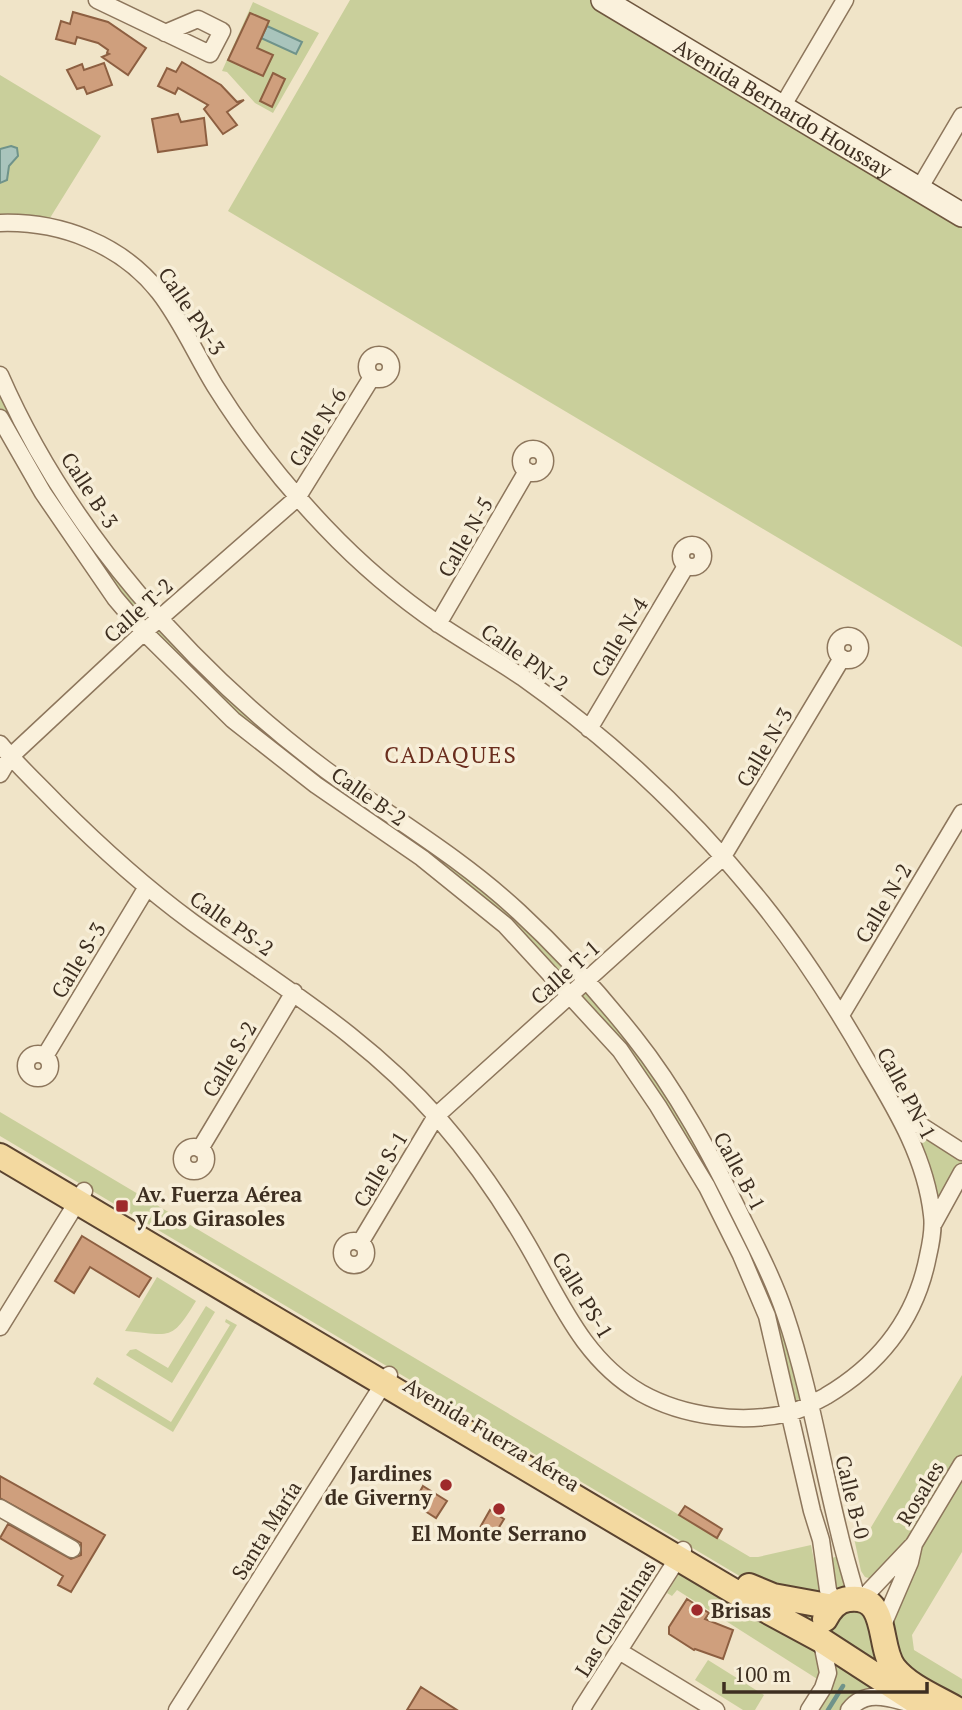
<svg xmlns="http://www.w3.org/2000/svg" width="962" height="1710" font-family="'PT Serif',serif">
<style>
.green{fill:#c9cf9b}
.water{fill:#a9c4bc;stroke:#6f938a;stroke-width:2}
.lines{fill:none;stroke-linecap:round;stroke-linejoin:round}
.stream{stroke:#6f938a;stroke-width:4.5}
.building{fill:#cf9f7d;stroke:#8d5f41;stroke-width:2}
.street-casing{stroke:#8d765c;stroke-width:19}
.secondary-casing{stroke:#6f573f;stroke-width:26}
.primary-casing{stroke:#5b4430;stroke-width:28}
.street{stroke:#faf1dc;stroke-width:16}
.secondary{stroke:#faf1dc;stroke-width:23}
.primary{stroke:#f3d9a0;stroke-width:24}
.poi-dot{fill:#9e2a2b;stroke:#f7eed8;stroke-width:2.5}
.labels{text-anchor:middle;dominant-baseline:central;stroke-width:7;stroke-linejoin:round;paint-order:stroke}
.street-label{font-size:21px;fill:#3d2e20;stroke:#f7eed8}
.poi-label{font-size:21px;font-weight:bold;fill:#3d2e20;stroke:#f7eed8;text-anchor:start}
.neighbourhood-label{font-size:23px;letter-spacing:2px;fill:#6b2e1e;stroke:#f7eed8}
</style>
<rect width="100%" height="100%" fill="#f0e4c8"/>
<!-- green -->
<path class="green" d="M350 0H603L962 215V647L228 211Z
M253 2 319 33 273 113 255 103 227 72 222 71Z
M0 75 101 136 45 226 0 223Z
M0 375 130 586 246 706 518 911 635 1038 757 1248 810 1405 791 1413 767 1316 658 1106 505 925 316 785 144 632 0 418Z
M896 1109 962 1152V1172L934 1223Z
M0 1112 750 1557H758L811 1545 820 1591 816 1596 748 1581 0 1136Z
M0 1141 752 1588 879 1616 962 1464V1552L912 1635 914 1650 962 1679V1710L884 1697 849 1710H809L826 1657 0 1156Z
M157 1277 196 1301C171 1342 171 1335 125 1331Z
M206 1306 215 1312 172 1383 126 1355 130 1350 136 1349 168 1368Z
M226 1319 237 1325 173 1432 93 1384 97 1377 171 1422 230 1325 225 1322Z
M962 1375V1454L906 1545 872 1579 865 1577 861 1571 853 1533 870 1529Z
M840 1556 851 1590 837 1593 827 1559Z
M680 1572 815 1651 819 1659 822 1682 677 1590 672 1596 667 1593Z
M708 1660 764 1695 755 1710H743L695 1680Z"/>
<!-- water -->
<path class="water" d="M267 26 302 42 296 54 261 38Z
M11 146 17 148 18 156 9 166 7 180 0 183V149Z"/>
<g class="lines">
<!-- stream -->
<path class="stream" d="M828 1710 843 1686"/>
</g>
<!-- building -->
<path class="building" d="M73 12 108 22 146 48 128 75 102 57 109 54 107 53 108 50 98 43 77 37 75 44 56 39 61 21 70 24Z
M250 13 269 21 257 48 273 55 263 76 228 60Z
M182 62 221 85 237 102 244 100 227 112 237 125 223 134 204 109 208 105 178 88 175 94 158 86 167 68 176 72Z
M104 63 112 85 87 94 84 87 77 89 67 70 82 64 84 70Z
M273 73 285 79 272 107 260 101Z
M178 114 181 122 204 118 207 145 158 152 152 119Z
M82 1236 151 1278 139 1297 90 1267 74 1293 55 1281Z
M0 1476 105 1535 71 1592 58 1585 63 1576 0 1538 8 1524 71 1559 81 1555V1543L0 1498Z
M423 1486 447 1501 436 1518 425 1511 429 1504 417 1497Z
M685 1506 722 1529 717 1538 679 1515Z
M490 1510 504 1519 492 1539 478 1531Z
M687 1599 709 1613 705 1619 733 1630 723 1659 695 1649 694 1650 669 1634V1627Z
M421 1687 457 1710H407Z"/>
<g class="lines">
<!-- street casing -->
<g class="street-casing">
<path id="street" d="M97 0 210 54 222 31 198 19 165 33
M782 107 845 0
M919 189 962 116
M0 223C60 221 121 244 159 292 181 320 196 355 215 386 247 437 284 484 325 527 360 564 399 597 440 625 467 643 495 659 522 677 611 740 694 818 762 903 802 953 837 1008 869 1064 897 1111 926 1159 932 1215 934 1229 931 1243 928 1256 916 1318 880 1364 826 1396 815 1402 802 1410 789 1413 742 1424 684 1417 641 1393 582 1359 559 1298 526 1242 501 1199 472 1157 439 1119 365 1035 280 986 192 922 143 886 99 846 57 804 38 784 17 765 0 744
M367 367a12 12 0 1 1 24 0a12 12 0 1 1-24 0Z
M0 375C68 531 191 669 326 770 391 817 460 857 519 912 559 949 600 994 634 1037 677 1091 711 1155 741 1216 757 1248 774 1281 785 1314 809 1385 821 1460 839 1532 844 1554 851 1576 857 1599
M0 418 43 493 115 598 144 632 233 720 316 785 422 858 505 925 620 1050 658 1106 707 1187 741 1255 767 1316 812 1511 821 1540 828 1590 835 1604
M521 461a12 12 0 1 1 24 0a12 12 0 1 1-24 0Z
M681 556a11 11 0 1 1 22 0a11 11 0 1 1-22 0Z
M438 624 527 471
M836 648a12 12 0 1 1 24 0a12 12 0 1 1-24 0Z
M589 729 686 566
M0 774 10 757 144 632 297 498 372 377
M841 1015 962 813
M26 1066a12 12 0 1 1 24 0a12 12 0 1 1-24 0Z
M45 1056 147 887
M898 1111 962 1152
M182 1159a12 12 0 1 1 24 0a12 12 0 1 1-24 0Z
M200 1149 294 992
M934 1223 962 1172
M342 1253a12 12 0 1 1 24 0a12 12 0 1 1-24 0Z
M360 1243 436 1116 722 858 842 658
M0 1327 84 1191
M0 1508 72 1549
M861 1600 914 1544 962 1464
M882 1627 910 1562 914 1544
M619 1651 716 1710
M177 1710 389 1375
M581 1710 683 1550
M809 1710 823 1688 828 1673 821 1638
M849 1710C864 1690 887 1697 908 1703"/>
</g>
<!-- secondary casing -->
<g class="secondary-casing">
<g id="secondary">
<path id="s1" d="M603 0 962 215"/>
</g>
</g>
<!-- primary casing -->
<g class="primary-casing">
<path id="primary" d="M0 1156 762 1608 821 1640 929 1710
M749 1586 773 1596 833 1607
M825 1619C830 1609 837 1600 849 1599 890 1594 877 1647 894 1668 909 1687 938 1698 958 1710"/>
</g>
<!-- street -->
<use href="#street" class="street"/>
<!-- secondary -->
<use href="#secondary" class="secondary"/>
<!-- primary -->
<use href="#primary" class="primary"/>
</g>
<!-- markers -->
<g class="poi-dot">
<rect x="115" y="1199" width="14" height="14" rx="3.5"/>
<circle cx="446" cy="1485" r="7"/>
<circle cx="499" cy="1509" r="7"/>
<circle cx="697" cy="1610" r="7"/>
</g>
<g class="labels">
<!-- street labels -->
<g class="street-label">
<text stroke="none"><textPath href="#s1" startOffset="210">Avenida Bernardo Houssay</textPath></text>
<text transform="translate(192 311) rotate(56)">Calle PN-3</text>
<text transform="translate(317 427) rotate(-58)">Calle N-6</text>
<text transform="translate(90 490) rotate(57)">Calle B-3</text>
<text transform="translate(465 537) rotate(-60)">Calle N-5</text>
<text transform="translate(138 610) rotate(-42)">Calle T-2</text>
<text transform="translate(619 637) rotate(-59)">Calle N-4</text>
<text transform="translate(525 657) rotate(35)">Calle PN-2</text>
<text transform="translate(764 747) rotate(-59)">Calle N-3</text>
<text transform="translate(369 796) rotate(35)">Calle B-2</text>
<text transform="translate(883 903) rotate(-59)">Calle N-2</text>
<text transform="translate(232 923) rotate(35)">Calle PS-2</text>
<text transform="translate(78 960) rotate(-59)">Calle S-3</text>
<text transform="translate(565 972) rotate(-42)">Calle T-1</text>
<text transform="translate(229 1059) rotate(-59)">Calle S-2</text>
<text transform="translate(907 1093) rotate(62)">Calle PN-1</text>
<text transform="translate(380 1169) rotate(-59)">Calle S-1</text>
<text transform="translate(740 1171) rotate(62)">Calle B-1</text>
<text transform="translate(583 1295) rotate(59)">Calle PS-1</text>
<text transform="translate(492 1434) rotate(31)">Avenida Fuerza Aérea</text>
<text transform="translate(920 1493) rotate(-59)">Rosales</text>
<text transform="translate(853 1497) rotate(76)">Calle B-0</text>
<text transform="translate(266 1530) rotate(-58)">Santa María</text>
<text transform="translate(615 1618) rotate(-58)">Las Clavelinas</text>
</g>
<!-- poi labels -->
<g class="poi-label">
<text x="136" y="1194">Av. Fuerza Aérea<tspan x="136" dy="24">y Los Girasoles</tspan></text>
<text x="432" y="1473" text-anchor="end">Jardines<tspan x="432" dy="24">de Giverny</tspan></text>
<text x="499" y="1533" text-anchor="middle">El Monte Serrano</text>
<text x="711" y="1610">Brisas</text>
</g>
<!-- neighbourhood labels -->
<g class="neighbourhood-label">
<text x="451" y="754">CADAQUES</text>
</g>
</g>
<!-- scale -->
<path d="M724 1682v10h203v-10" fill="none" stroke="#3d2e20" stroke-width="3.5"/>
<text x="734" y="1682" font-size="21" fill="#3d2e20" stroke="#f7eed8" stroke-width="5" paint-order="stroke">100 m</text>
</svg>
